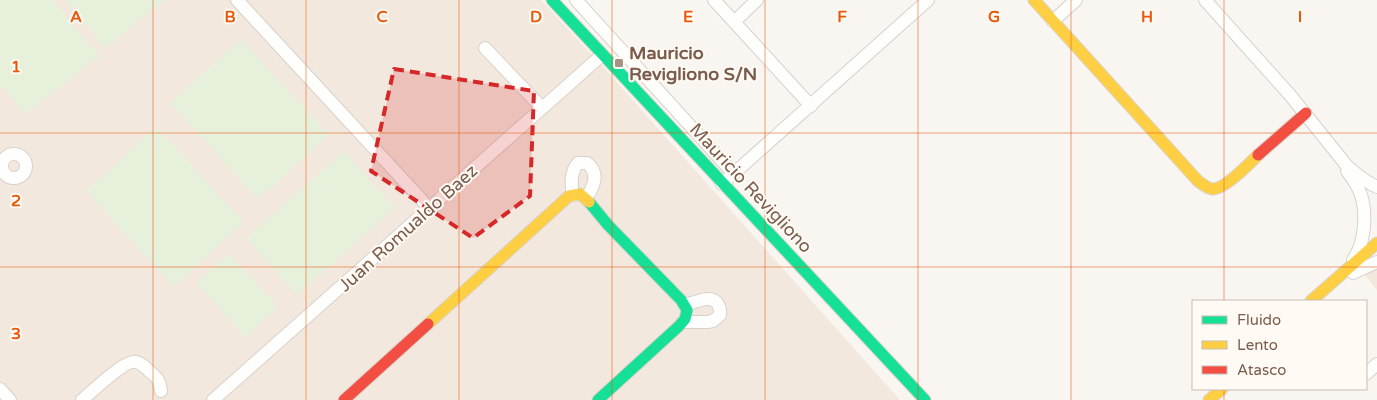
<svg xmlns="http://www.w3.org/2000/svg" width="1377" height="400" font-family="'Varela Round',sans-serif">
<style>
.residential{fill:#f2e8de}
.grass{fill:#e7f0db}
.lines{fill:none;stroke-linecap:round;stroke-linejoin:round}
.street-casing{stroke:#d7d1cb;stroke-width:14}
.fast-casing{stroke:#d9d2cb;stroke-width:13}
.slow-casing{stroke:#d9d2cb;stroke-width:13}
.jam-casing{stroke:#d9d2cb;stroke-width:13}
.street{stroke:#fefefd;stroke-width:12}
.fast{stroke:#16e098;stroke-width:11}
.slow{stroke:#ffcf43;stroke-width:11}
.jam{stroke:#f24e42;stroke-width:11}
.marked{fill:#d62828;fill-opacity:0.2;stroke:#d62828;stroke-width:4;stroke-dasharray:10 6;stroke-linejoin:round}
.grid{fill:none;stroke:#e8590c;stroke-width:1;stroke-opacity:0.55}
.poi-dot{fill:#a69286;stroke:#fffaf3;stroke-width:2}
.labels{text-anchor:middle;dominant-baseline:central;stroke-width:4;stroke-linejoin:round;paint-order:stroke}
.poi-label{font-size:18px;font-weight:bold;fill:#7a5c4d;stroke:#fffaf3;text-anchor:start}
.street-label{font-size:18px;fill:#7a5c4d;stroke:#fffaf3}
.grid-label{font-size:16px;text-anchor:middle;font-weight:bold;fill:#e8590c;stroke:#fffaf3;stroke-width:4;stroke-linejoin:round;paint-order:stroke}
</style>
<rect width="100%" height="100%" fill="#f9f5f0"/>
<!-- residential -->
<path class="residential" d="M0 0H541L605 69 900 400H0Z
M1377 262V290L1364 274Z"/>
<!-- grass -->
<path class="grass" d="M0 0H53L99 56 25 115 0 84Z
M66 0H165L105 48Z
M241 39 329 135 258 199 170 103Z
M156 127 244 222 174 287 86 191Z
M344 151 395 208 297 295 246 238Z
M229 253 278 307 245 337 196 283Z"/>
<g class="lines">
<!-- street casing -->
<g class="street-casing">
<path id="street" d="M237 0 430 209
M576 0 734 174
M714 0 811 106
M1205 0 1290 95 1347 166C1356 174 1366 182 1377 187
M1053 21 1076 0
M734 22 757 0
M485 48 542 108
M2 166a12 12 0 1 1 24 0a12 12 0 1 1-24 0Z
M1347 171C1353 179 1358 186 1361 195 1367 214 1365 243 1353 260
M722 184 928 0
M573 195C571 184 570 172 578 163H587C600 173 594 187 586 198
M1353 273 1377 262
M683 322H707L713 321 720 315C721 310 720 307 717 303 709 294 695 303 685 305
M1366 374 1377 364
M0 389 10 400
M82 400C92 392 125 359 136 362 142 363 146 368 149 371 157 377 160 381 161 391
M213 400 602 55"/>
</g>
<!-- fast casing -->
<g class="fast-casing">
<path id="fast" d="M552 0 925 400
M589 202 608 225 681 300 687 310 685 319 679 326 598 400"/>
</g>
<!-- slow casing -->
<g class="slow-casing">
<path id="slow" d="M1034 0 1198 181C1202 184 1207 188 1212 189 1224 190 1249 164 1258 155
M1311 301 1377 243
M428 324 569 196 580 194 589 202
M1209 400 1222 389"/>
</g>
<!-- jam casing -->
<g class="jam-casing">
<path id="jam" d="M1258 155 1306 113
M344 400 428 324"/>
</g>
<!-- street -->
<use href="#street" class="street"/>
<!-- fast -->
<use href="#fast" class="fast"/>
<!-- slow -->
<use href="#slow" class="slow"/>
<!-- jam -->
<use href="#jam" class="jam"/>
</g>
<!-- marked area -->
<path class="marked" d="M394 69 534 91 530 196 473 238 371 171Z"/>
<!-- grid -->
<path class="grid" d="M153 0V400M306 0V400M459 0V400M612 0V400M765 0V400M918 0V400M1071 0V400M1224 0V301M0 133H1377M0 267H1377M1224 389V400"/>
<!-- markers -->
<rect class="poi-dot" x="614" y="58" width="10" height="10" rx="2.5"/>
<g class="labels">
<!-- poi labels -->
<g class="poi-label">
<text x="629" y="53">Mauricio<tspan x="629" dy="21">Revigliono S/N</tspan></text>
</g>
<!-- street labels -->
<g class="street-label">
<text transform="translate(751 188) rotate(47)">Mauricio Revigliono</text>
<text transform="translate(408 228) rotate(-42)">Juan Romualdo Baez</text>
</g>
</g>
<g class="grid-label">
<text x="76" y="22">A</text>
<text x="230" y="22">B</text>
<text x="382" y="22">C</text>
<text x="536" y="22">D</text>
<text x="688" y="22">E</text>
<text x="842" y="22">F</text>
<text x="994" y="22">G</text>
<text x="1147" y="22">H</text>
<text x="1300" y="22">I</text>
<text x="16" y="72">1</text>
<text x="16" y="206">2</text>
<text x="16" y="339">3</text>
</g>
<!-- legend -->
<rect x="1192" y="300" width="175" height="90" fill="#fffaf3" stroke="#cabbb1"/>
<rect x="1202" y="316" width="25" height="8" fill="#16e098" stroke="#cabbb1"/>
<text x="1237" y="325" font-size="15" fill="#7a5c4d">Fluido</text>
<rect x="1202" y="341" width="25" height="8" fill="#ffcf43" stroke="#cabbb1"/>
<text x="1237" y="350" font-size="15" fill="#7a5c4d">Lento</text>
<rect x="1202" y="366" width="25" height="8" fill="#f24e42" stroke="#cabbb1"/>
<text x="1237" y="375" font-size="15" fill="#7a5c4d">Atasco</text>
</svg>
